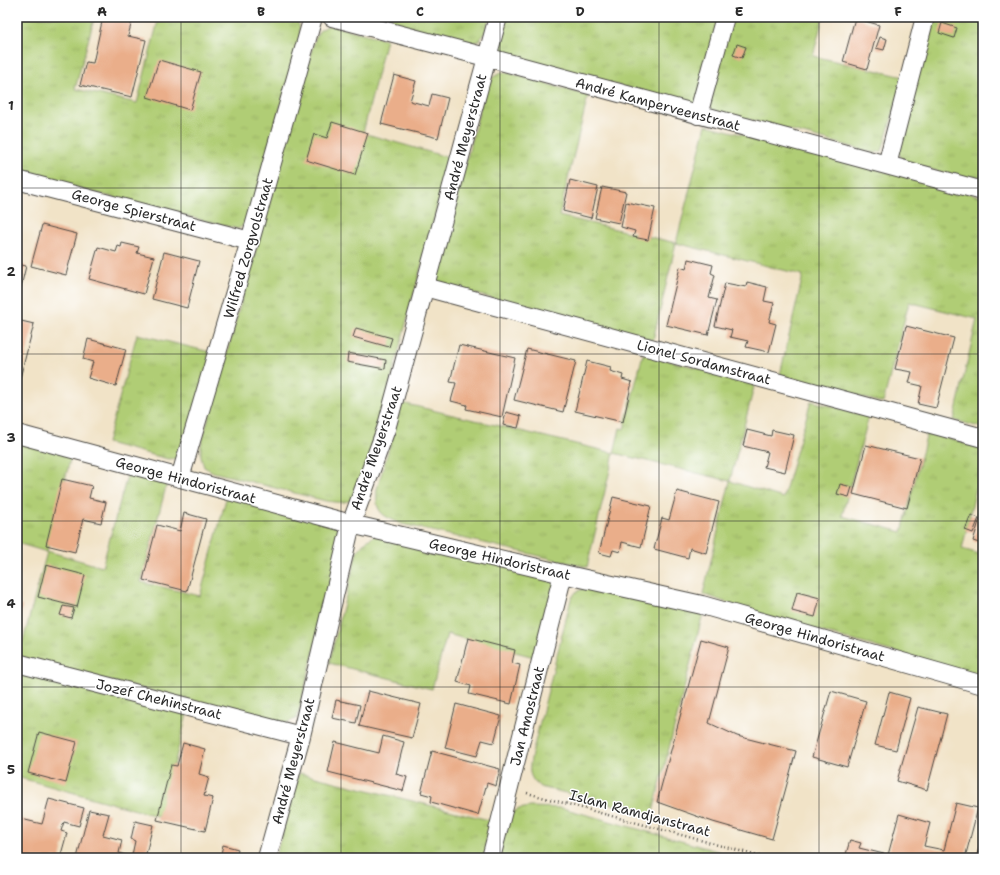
<svg xmlns="http://www.w3.org/2000/svg" width="1000" height="875" font-family="'Shantell Sans',sans-serif">
<style>
.grass{fill:url(#grass-tufts);stroke:#6e7c50}
.building{fill:#eaae8a}
.lines{fill:none;stroke-linecap:round;stroke-linejoin:round}
.minor-casing{stroke:#494742;stroke-width:20}
.path{stroke:#494742;stroke-width:2.5;stroke-dasharray:1 3;stroke-linecap:butt}
.minor{stroke:#fff;stroke-width:18}
.grid{fill:none;stroke:#2b2b2b;stroke-width:1;stroke-opacity:0.55}
.labels{text-anchor:middle;dominant-baseline:central;stroke-width:3;stroke-linejoin:round;paint-order:stroke}
.street-label{font-size:14px;fill:#2b2b2b;stroke:#fff}
.neatline{fill:none;stroke:#2b2b2b;stroke-width:1.5}
.grid-label{font-size:13px;text-anchor:middle;font-weight:bold;fill:#2b2b2b}
</style>
<defs>
<pattern id="grass-tufts" width="24" height="20" patternUnits="userSpaceOnUse"><rect width="24" height="20" fill="#b0cd74"/><path d="M3 7l-1-3M5 7V3M7 7l1-3M15 17l-1-3M17 17v-4M19 17l1-3" fill="none" stroke="#98b065"/></pattern>
</defs>
<rect width="100%" height="100%" fill="#fff"/>
<filter id="ink" filterUnits="userSpaceOnUse"><feTurbulence type="fractalNoise" baseFrequency=".025" numOctaves="2"/><feDisplacementMap in="SourceGraphic" scale="8" xChannelSelector="R" yChannelSelector="G"/><feConvolveMatrix kernelMatrix="1 2 1 2 8 2 1 2 1" color-interpolation-filters="sRGB"/></filter>
<filter id="wash" filterUnits="userSpaceOnUse"><feTurbulence type="fractalNoise" baseFrequency=".012" numOctaves="4" result="noise"/><feDisplacementMap in="SourceGraphic" scale="16" xChannelSelector="R" yChannelSelector="G"/><feGaussianBlur stdDeviation="0.9" result="paint"/><feColorMatrix in="noise" values="0 0 0 0 0 0 0 0 0 0 0 0 0 0 0 0 0 1.4 0 .05"/><feComposite in="paint" operator="in"/></filter>
<g filter="url(#wash)">
<rect width="100%" height="100%" fill="#f1e3c7"/>
<!-- grass -->
<path class="grass" d="M17 17H88L94 19 75 89 137 103 159 17H294C300 23 300 29 300 37L249 218 245 224 238 229 17 173Z
M359 17H490C485 33 484 43 465 44Z
M505 17H720L696 106 504 55C494 43 501 31 505 17Z
M731 17H823L813 56 904 77 882 151 875 153 706 108Z
M931 17H983V183L906 163 900 156 897 147Z
M329 25 386 39 363 133 450 158 361 493C348 504 342 503 326 501L213 472 204 467 201 457V445L314 42 319 31Z
M501 72 509 73 588 96 559 216 676 243 706 125 983 197V428L954 420 977 319 909 302 883 403 780 375 803 275 676 243 653 340 441 285 436 279 485 89 492 78Z
M137 334 214 353 180 458 168 459 107 443Z
M643 354 755 383 730 481 783 498 811 401 869 416 842 516 902 532 927 433 983 448V458L962 549 983 555V677L752 612 703 594 730 481 614 453 587 567 402 524C381 515 375 513 377 489L402 403 614 453 620 428 624 429Z
M17 437 72 452 47 551 102 567 129 469 168 479 141 582 200 596 227 495 326 519 344 532 297 718 286 723 18 659 47 552 17 543Z
M375 535 466 554 557 582 542 659 447 634 432 689 329 663 357 552 365 542Z
M585 588 704 609 652 816 601 801 540 787C527 776 529 769 532 754L571 599 576 592Z
M17 669 187 714 161 817 17 777Z
M299 773 497 822 487 858H275Z
M530 807 562 808 742 858H495L511 813 519 809Z"/>
<g id="blocks">
<!-- building -->
<path class="building" d="M103 17H133L128 36 146 40 132 97 80 85 86 62 93 63Z
M855 18 879 25 867 69 843 62Z
M942 23 957 28 954 38 939 33Z
M880 37 887 39 884 50 876 48Z
M737 44 746 47 742 58 733 55Z
M159 60 201 72 190 110 147 97Z
M394 75 416 81 410 101 429 106 432 94 448 98 438 138 381 124Z
M332 122 368 133 355 175 306 160 314 134 327 138Z
M570 180 598 187 591 218 563 211Z
M602 187 626 192 619 223 595 218Z
M626 202 655 208 648 240 633 237 635 231 621 227Z
M42 225 77 234 66 275 31 266Z
M122 243 139 247 137 253 154 257 144 294 89 279 98 247 116 252 118 246 121 247Z
M164 252 199 261 187 308 152 299Z
M688 259 713 265 711 273 715 275 709 298 717 300 708 335 666 325 680 267 686 269Z
M17 264 26 266 18 299H17Z
M747 282 767 287 764 301 774 303 769 322 776 324 769 352 746 347 748 341 730 337 732 330 715 326 725 283 746 287Z
M17 320 34 324 18 386H17Z
M906 326 954 338 936 408 918 404 922 386 909 383 912 372 895 369Z
M356 328 392 338 389 347 353 337Z
M88 339 126 349 116 386 88 378 93 362 83 359Z
M459 345 515 358 502 417 466 409 467 405 451 401 456 383 450 382Z
M527 349 576 361 563 412 514 400Z
M348 353 386 360 385 369 347 362Z
M587 361 611 367 610 371 623 375 622 379 632 382 623 422 575 411Z
M506 412 521 416 518 428 503 425Z
M747 430 771 436 772 430 794 435 785 472 764 467 768 452 743 446Z
M866 445 920 458 907 508 853 494Z
M62 479 92 486 89 498 106 502 101 523 83 519 75 552 46 545Z
M840 484 852 487 849 497 837 494Z
M677 491 719 502 706 553 690 548 688 558 654 549 662 518 669 520Z
M613 497 651 506 641 547 622 542 620 552 613 550 611 556 599 553Z
M983 509V559L978 558 982 544 973 541Z
M184 513 206 519 187 591 143 580 157 525 180 531Z
M971 515 979 518 973 533 965 530Z
M46 565 85 575 77 607 38 597Z
M797 592 820 598 815 617 792 611Z
M17 605 22 606 18 625H17Z
M63 606 74 608 71 618 60 615Z
M468 638 515 650 512 663 520 665 511 704 469 694 471 686 457 682Z
M701 639 729 647 709 723 737 736 796 751 772 839 713 822 657 802Z
M368 691 421 704 412 738 359 726Z
M831 691 866 701 847 767 812 757Z
M889 692 910 698 896 750 875 745Z
M336 700 360 705 356 723 332 718Z
M456 704 501 716 494 743 482 740 477 756 445 748Z
M918 707 947 714 927 790 897 781Z
M39 732 77 742 66 783 28 773Z
M383 736 404 742 396 774 407 777 403 791 328 772 335 742 379 753Z
M183 743 205 749 199 774 209 777 204 796 213 798 205 831 157 820 171 765 177 766Z
M432 751 500 769 496 786 487 783 478 815 431 802 432 796 421 793Z
M49 799 84 808 79 826 64 822 61 831 67 833 60 858H17V818L42 824Z
M956 803 978 808 965 858H845L850 840 861 843 859 848 888 855 899 814 930 823 924 846 944 850Z
M89 810 109 814 103 835 122 840 119 853 132 857V858H77Z
M135 821 153 825 145 858 132 855 135 841 131 839Z
M983 834V858H976Z
M223 845 238 849 236 858H220Z"/>
</g>
</g>
<g filter="url(#ink)">
<use href="#blocks" fill-opacity="0" stroke="#494742" stroke-width="1"/>
<g class="lines">
<!-- minor casing -->
<g class="minor-casing">
<path id="minor" d="M332 17 486 57 983 191
M698 115 725 17
M887 165 925 17
M17 180 250 241
M425 287 983 438
M17 434 351 524 563 574 702 605 983 685
M180 478 250 241 313 17
M17 663 301 736
M267 858 301 736 351 524 386 429 498 17
M491 858 563 574"/>
</g>
<!-- path -->
<path class="path" d="M527 793 766 858"/>
<!-- minor -->
<use href="#minor" class="minor"/>
</g>
</g>
<!-- grid -->
<path class="grid" d="M181 17V858M341 17V858M500 17V858M659 17V858M819 17V858M17 188H983M17 354H983M17 521H983M17 687H983"/>
<g class="labels">
<!-- street labels -->
<g class="street-label">
<text transform="translate(658 104) rotate(15)">André Kamperveenstraat</text>
<text transform="translate(465 137) rotate(-75)">André Meyerstraat</text>
<text transform="translate(134 210) rotate(15)">George Spierstraat</text>
<text transform="translate(248 248) rotate(-74)">Wilfred Zorgvolstraat</text>
<text transform="translate(704 362) rotate(15)">Lionel Sordamstraat</text>
<text transform="translate(376 448) rotate(-71)">André Meyerstraat</text>
<text transform="translate(186 480) rotate(15)">George Hindoristraat</text>
<text transform="translate(500 559) rotate(13)">George Hindoristraat</text>
<text transform="translate(815 637) rotate(16)">George Hindoristraat</text>
<text transform="translate(159 699) rotate(14)">Jozef Chehinstraat</text>
<text transform="translate(527 716) rotate(-76)">Jan Amostraat</text>
<text transform="translate(293 761) rotate(-75)">André Meyerstraat</text>
<text transform="translate(640 813) rotate(15)">Islam Ramdjanstraat</text>
</g>
</g>
<!-- margin -->
<rect width="1000" height="875" fill="none" stroke="#fff" stroke-width="44"/>
<rect x="22" y="22" width="956" height="831" class="neatline"/>
<g class="grid-label">
<text x="102" y="16">A</text>
<text x="261" y="16">B</text>
<text x="420" y="16">C</text>
<text x="580" y="16">D</text>
<text x="739" y="16">E</text>
<text x="898" y="16">F</text>
<text x="11" y="110">1</text>
<text x="11" y="276">2</text>
<text x="11" y="442">3</text>
<text x="11" y="608">4</text>
<text x="11" y="774">5</text>
</g>
</svg>
